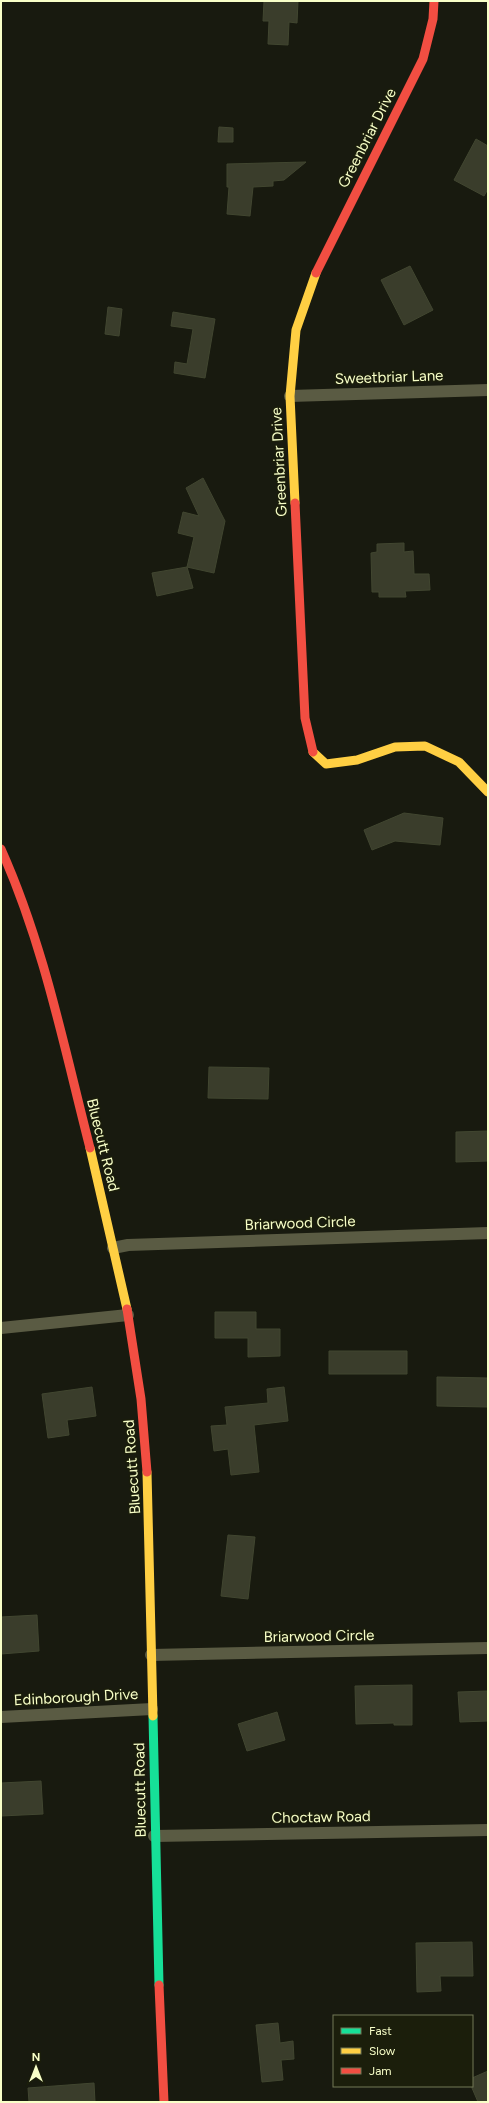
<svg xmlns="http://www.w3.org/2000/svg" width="489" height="2103" font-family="Figtree,sans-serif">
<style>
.building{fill:#3a3d2b;stroke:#414630}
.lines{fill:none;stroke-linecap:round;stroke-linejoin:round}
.street{stroke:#5a5b43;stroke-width:12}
.fast{stroke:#16e098;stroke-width:9}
.slow{stroke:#ffcf43;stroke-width:9}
.jam{stroke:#f24e42;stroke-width:9}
.labels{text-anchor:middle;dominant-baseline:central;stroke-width:3;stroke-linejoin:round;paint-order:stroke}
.street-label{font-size:15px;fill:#f8ffc8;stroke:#1b1e0b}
</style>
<rect width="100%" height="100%" fill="#181a0f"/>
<!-- building -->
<path class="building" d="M264 1H298L297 23 289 22 288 45 268 44 269 21H263Z
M219 127 233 128V142H218Z
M476 139 488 146V189L484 196 454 180Z
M306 162 284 180 273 181V186L253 187 250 216 227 214 229 187H227V164Z
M410 266 433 310 404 325 381 280Z
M108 307 122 309 119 336 105 334Z
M173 312 215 319 205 378 174 373 175 362 187 364 193 329 171 326Z
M203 478 225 521 214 573 187 567 194 537 178 533 183 512 199 516 186 488Z
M404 543V552L413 551 414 574H429L430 590 405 591 406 597H379V592H372L371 553 377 552V544Z
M187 567 193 588 157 596 152 573Z
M404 813 443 818 440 845 395 841 372 850 364 830Z
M209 1067 269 1068 268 1099 208 1098Z
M488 1131V1161L456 1162V1132Z
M215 1312H256V1329H280V1356L248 1357V1338H215Z
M329 1351H407V1374H329Z
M437 1377 488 1378V1407L437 1406Z
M92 1387 96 1416 67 1420 69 1435 48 1438 42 1394Z
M284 1387 288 1421 254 1425 259 1472 231 1475 228 1449 214 1451 211 1426 227 1425 225 1407 268 1403 267 1389Z
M228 1535 255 1537 248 1599 221 1596Z
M37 1615 39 1651 1 1654V1617Z
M412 1685V1725H394V1723L356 1724 355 1686Z
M488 1691V1721L460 1722 458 1692Z
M277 1712 285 1740 247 1751 238 1724Z
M41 1781 43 1814 1 1816V1783Z
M472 1942 473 1976H440L441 1991 417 1992 416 1943Z
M278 2023 280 2043 293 2041 294 2059 281 2060 283 2080 262 2082 256 2025Z
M488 2071V2102H478L472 2088V2078Z
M94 2083 95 2102H29L28 2088Z"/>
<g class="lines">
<!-- street -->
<path class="street" d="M290 396 488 390
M113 1248 128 1245 488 1233
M1 1328 128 1315
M151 1655 488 1648
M1 1717 152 1709
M154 1836 488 1830"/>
<!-- fast -->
<path class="fast" d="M153 1716 159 1985"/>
<!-- slow -->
<path class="slow" d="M295 503 290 396 296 330 316 273
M313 752 326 764 357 760 395 747 425 746 459 762 488 792
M90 1148 127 1309
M147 1472 153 1716"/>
<!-- jam -->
<path class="jam" d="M316 273 423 59 433 19 434 1
M295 503 305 718 313 752
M1 849C44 945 64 1047 90 1148
M127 1309 141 1399 147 1472
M159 1985 164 2102"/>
</g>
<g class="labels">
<!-- street labels -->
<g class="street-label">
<text transform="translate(367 138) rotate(-63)">Greenbriar Drive</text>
<text transform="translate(389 377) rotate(-2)">Sweetbriar Lane</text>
<text transform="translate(279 462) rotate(-93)">Greenbriar Drive</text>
<text transform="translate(103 1145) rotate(76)">Bluecutt Road</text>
<text transform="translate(300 1223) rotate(-2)">Briarwood Circle</text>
<text transform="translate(132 1467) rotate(-94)">Bluecutt Road</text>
<text transform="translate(319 1636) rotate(-1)">Briarwood Circle</text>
<text transform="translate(76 1697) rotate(-3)">Edinborough Drive</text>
<text transform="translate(140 1790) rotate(-91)">Bluecutt Road</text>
<text transform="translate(321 1817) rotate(-1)">Choctaw Road</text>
</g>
</g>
<!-- border -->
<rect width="489" height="2103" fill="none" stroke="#f8ffc8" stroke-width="4"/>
<!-- legend -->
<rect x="333" y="2015" width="140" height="72" fill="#1b1e0b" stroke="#737857"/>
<rect x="341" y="2028" width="20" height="6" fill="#16e098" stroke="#737857"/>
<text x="369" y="2035" font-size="12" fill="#f8ffc8">Fast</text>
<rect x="341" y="2048" width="20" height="6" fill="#ffcf43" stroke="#737857"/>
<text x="369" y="2055" font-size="12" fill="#f8ffc8">Slow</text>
<rect x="341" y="2068" width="20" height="6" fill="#f24e42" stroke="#737857"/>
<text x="369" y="2075" font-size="12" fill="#f8ffc8">Jam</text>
<!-- north arrow -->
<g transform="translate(36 2067)" stroke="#1b1e0b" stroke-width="3" paint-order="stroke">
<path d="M0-3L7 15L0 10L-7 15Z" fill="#f8ffc8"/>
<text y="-6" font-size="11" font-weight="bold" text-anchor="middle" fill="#f8ffc8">N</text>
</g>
</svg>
